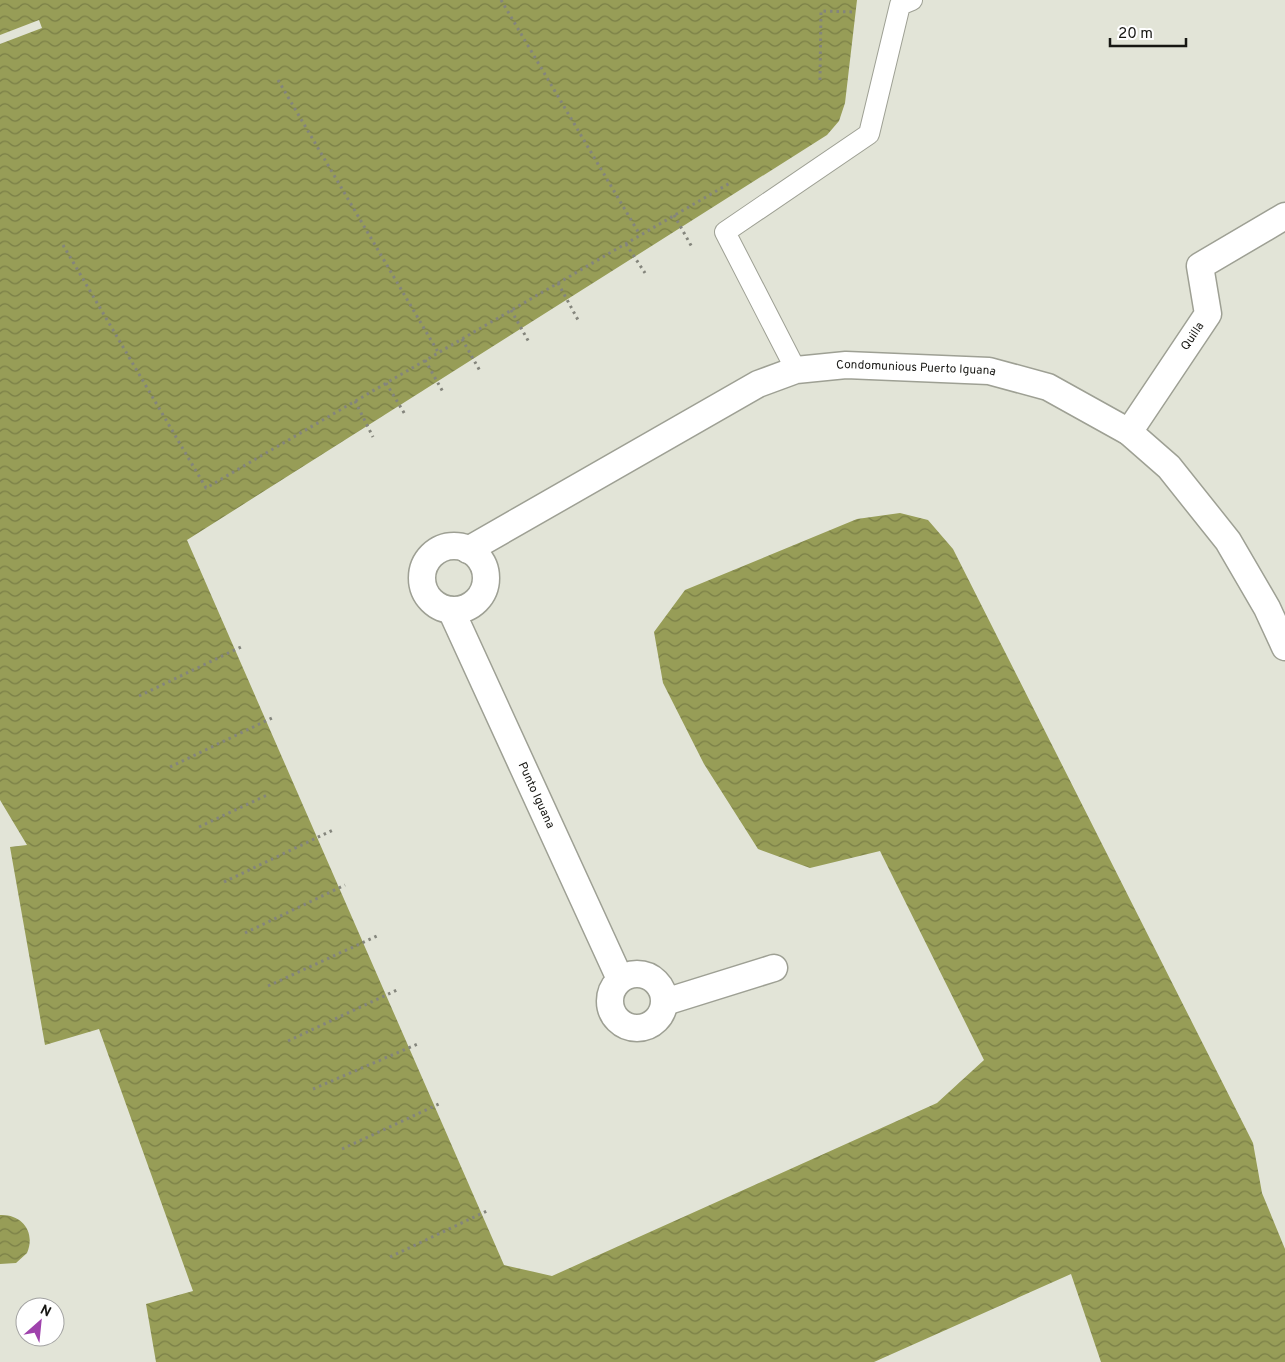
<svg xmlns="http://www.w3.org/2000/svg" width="1285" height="1362" font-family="Overpass,sans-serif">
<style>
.water{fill:url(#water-waves)}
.pier{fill:#e2e4d7}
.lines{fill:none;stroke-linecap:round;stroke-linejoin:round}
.pedestrian-casing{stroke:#9ea094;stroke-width:22}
.minor-casing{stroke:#9ea094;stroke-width:29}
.path{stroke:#84857c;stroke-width:3;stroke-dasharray:2.5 4;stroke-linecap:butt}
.pedestrian{stroke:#fff;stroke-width:20}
.minor{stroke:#fff;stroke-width:26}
.labels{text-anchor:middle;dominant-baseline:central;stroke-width:5;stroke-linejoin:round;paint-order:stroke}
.street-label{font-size:12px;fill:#171713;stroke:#fff}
</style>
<defs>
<pattern id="water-waves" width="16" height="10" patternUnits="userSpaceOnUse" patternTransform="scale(1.25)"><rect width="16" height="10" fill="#979d57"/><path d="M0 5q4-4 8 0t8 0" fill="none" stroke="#7a7f47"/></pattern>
</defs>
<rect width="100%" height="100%" fill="#e2e4d7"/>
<!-- water -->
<path class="water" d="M0 0H857L845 103 839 121 827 135 187 540 504 1265 552 1276 937 1103 984 1060 880 851 810 868 758 849 704 764 663 683 654 632 685 590 857 519 900 513 928 520 953 549 1253 1143 1262 1193 1285 1249V1362H1101L1071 1274 874 1362H156L146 1304 193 1291 99 1029 45 1045 10 847 27 845 0 800Z
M0 1215C22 1214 36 1232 27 1253L16 1263 0 1264Z"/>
<!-- pier -->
<path class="pier" d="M39 20 42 28 0 44V35Z"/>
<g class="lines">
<!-- pedestrian casing -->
<g class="pedestrian-casing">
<path id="pedestrian" d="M796 370 725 232 869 134 900 5 912 0"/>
</g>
<!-- minor casing -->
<g class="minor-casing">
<g id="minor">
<path id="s1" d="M1129 432 1208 314 1200 266 1285 216"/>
<circle cx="454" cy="578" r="32"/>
<path id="s2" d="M468 550 758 384 796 370 846 365 989 371 1048 387 1129 432 1169 467 1228 541 1267 608 1285 647"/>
<path id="s3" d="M451 610 620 979"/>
<circle cx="637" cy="1001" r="27"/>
<path d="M665 1002 774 968"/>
</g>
</g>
<!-- path -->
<path class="path" d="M501 0 640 235
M278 80 438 352
M820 80 821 11 856 12
M674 215 693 249
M626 244 645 273
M63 245 206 488 730 183
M558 283 578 320
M511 310 530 344
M462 339 480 371
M425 360 443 392
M386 383 406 416
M355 401 373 437
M139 696 243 646
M170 767 274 717
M199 827 267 795
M224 882 333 830
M245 933 345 885
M268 986 377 936
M288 1041 397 990
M313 1089 420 1043
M342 1149 441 1103
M390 1257 489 1210"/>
<!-- pedestrian -->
<use href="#pedestrian" class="pedestrian"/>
<!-- minor -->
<use href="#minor" class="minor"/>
</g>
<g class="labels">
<!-- street labels -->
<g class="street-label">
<text stroke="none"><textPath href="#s1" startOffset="115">Quilla</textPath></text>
<text stroke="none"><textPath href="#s2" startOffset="495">Condomunious Puerto Iguana</textPath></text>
<text stroke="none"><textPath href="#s3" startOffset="204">Punto Iguana</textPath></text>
</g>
</g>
<!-- north arrow -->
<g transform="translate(40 1322) rotate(27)"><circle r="24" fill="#ffffff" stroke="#a2a2a1"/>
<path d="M0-4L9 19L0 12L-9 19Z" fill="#9f42ac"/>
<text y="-8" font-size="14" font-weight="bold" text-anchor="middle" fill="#171713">N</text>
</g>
<!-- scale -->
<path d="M1110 38v8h76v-8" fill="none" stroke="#171713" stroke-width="2.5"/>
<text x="1118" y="38" font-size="15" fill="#171713" stroke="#ffffff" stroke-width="4" paint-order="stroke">20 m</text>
</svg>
